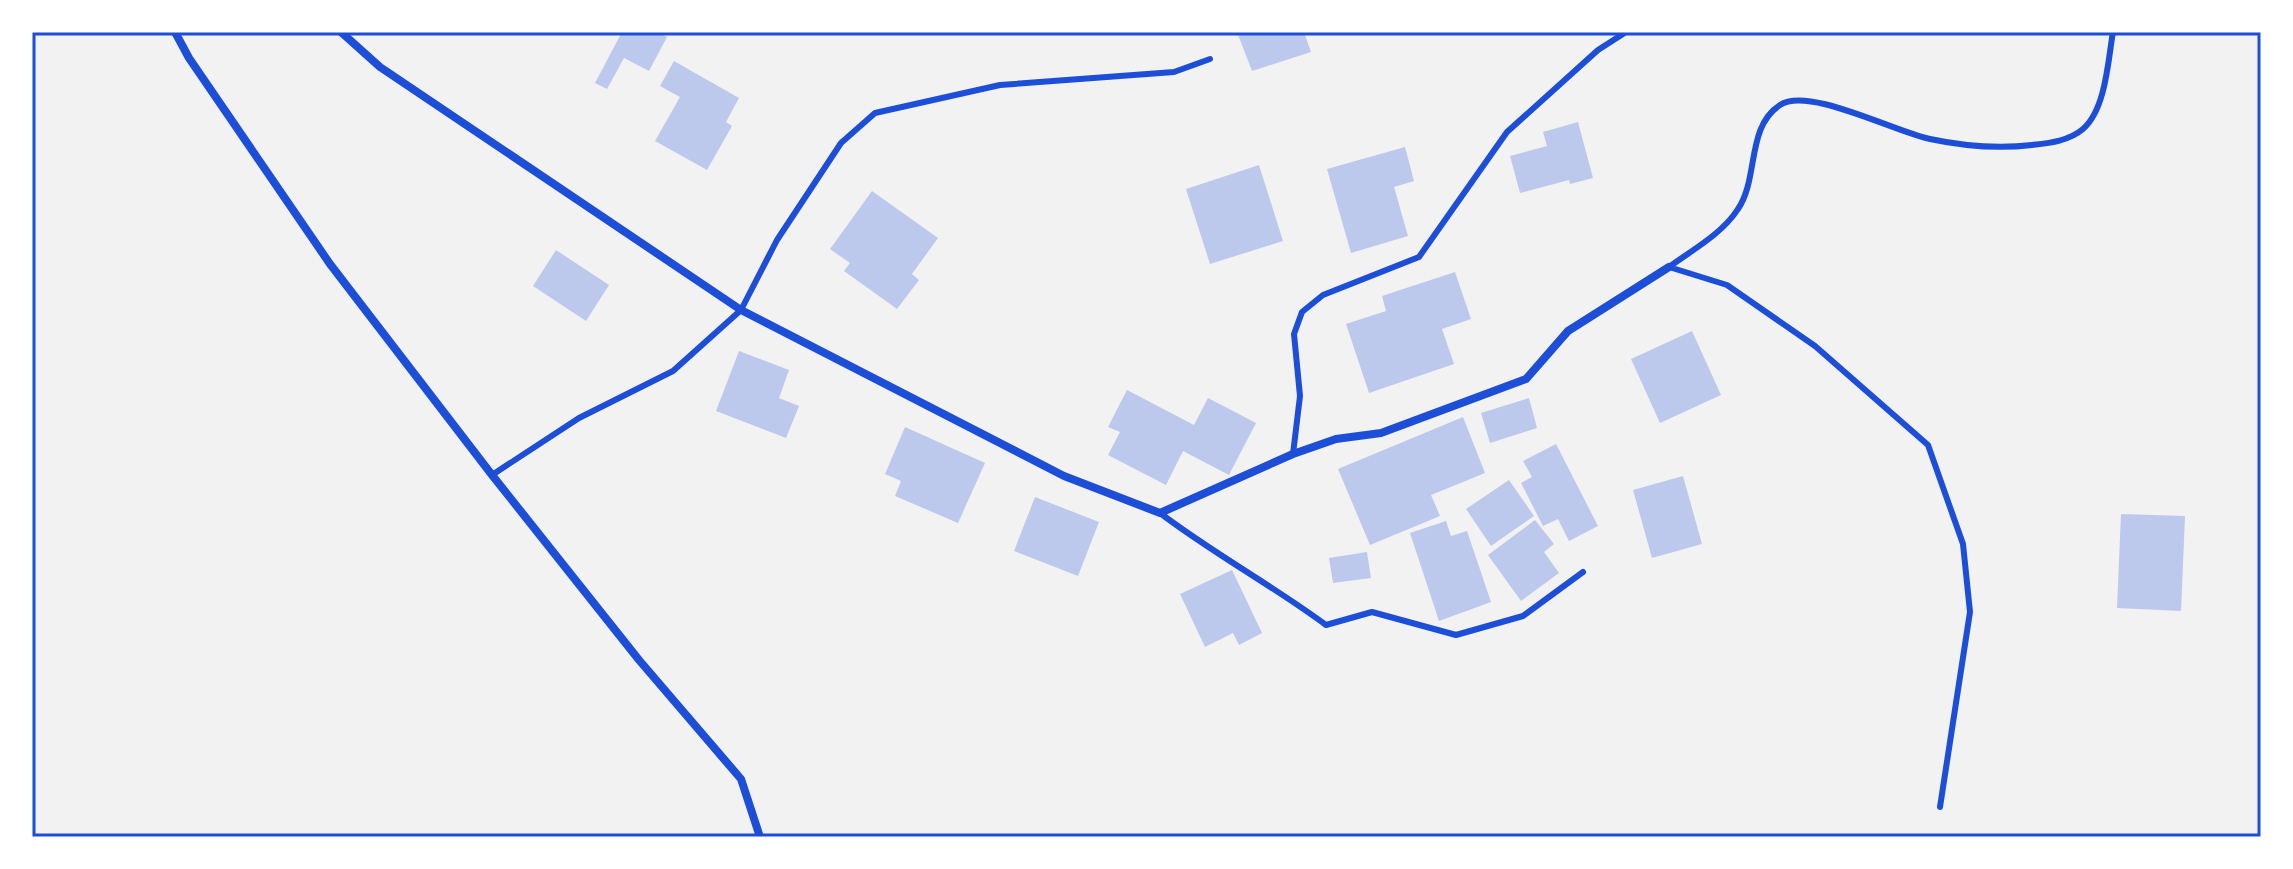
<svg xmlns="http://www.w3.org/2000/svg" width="2293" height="869" font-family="'Varela Round',sans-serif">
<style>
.building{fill:#bdc9ec}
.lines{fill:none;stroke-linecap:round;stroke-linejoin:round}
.service{stroke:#1d4ed8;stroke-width:6}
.minor{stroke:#1d4ed8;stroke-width:8}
.neatline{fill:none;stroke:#1d4ed8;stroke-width:3}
</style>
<rect width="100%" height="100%" fill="#f2f2f2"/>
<!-- building -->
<path class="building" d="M622 32H657L667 37 649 71 624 58 607 89 595 83Z
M1237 32H1304L1311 52 1252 71Z
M674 61 739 98 726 122 732 126 707 170 655 141 680 97 660 86Z
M1578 122 1593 178 1570 184 1569 180 1520 193 1510 156 1547 146 1543 132Z
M1405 147 1414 181 1394 187 1408 236 1351 253 1327 169Z
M1259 165 1283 241 1210 264 1186 189Z
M872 191 938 238 912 274 919 280 897 309 844 271 850 263 830 249Z
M556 250 609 285 586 321 533 286Z
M1455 272 1471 319 1442 329 1454 364 1369 393 1346 324 1386 311 1382 296Z
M1692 331 1721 395 1660 423 1631 359Z
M739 351 789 370 779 398 799 406 786 438 716 411Z
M1127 390 1194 425 1208 398 1256 423 1229 475 1183 451 1166 485 1108 455 1120 432 1108 427Z
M1529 398 1537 428 1490 443 1481 413Z
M1463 417 1485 473 1431 495 1440 516 1370 545 1338 469Z
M905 427 985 463 958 523 895 496 901 481 885 474Z
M1556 444 1598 526 1569 541 1558 519 1543 526 1521 483 1532 477 1523 461Z
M1683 476 1702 544 1652 558 1633 490Z
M1509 480 1534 516 1491 546 1466 509Z
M1035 497 1099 522 1078 576 1014 551Z
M2121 514 2185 516 2181 611 2117 608Z
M1535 520 1554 544 1544 552 1559 573 1521 601 1488 555Z
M1446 521 1451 536 1467 531 1491 602 1439 621 1410 533Z
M1367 552 1371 578 1333 583 1329 558Z
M1232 570 1262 633 1239 645 1233 633 1205 647 1180 594Z"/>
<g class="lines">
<!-- service -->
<path class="service" d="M1669 267 1727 285 1815 346 1928 445 1963 544 1970 612 1940 807
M1669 267C1692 250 1722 234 1738 209 1759 178 1746 127 1780 105 1808 86 1895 132 1930 139 1963 146 1998 149 2032 145 2049 143 2069 141 2083 129 2106 109 2108 60 2113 32
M1293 454 1300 396 1294 334 1302 312 1323 295 1419 257 1507 132 1598 50 1626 32
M492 475 579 418 673 371 741 310 777 240 841 143 875 113 1000 85 1174 72 1210 59
M1160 513C1214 554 1272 585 1326 625L1372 612 1456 635 1523 616 1583 572"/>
<!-- minor -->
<path class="minor" d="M175 32 189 58 330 264 492 475 639 660 741 779 760 837
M341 32 380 67 741 310 1064 476 1160 513 1293 454 1336 439 1381 433 1526 379 1568 331 1669 267"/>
</g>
<!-- border -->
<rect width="2293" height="869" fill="none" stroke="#ffffff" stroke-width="68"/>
<rect x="34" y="34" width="2225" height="801" class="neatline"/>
</svg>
